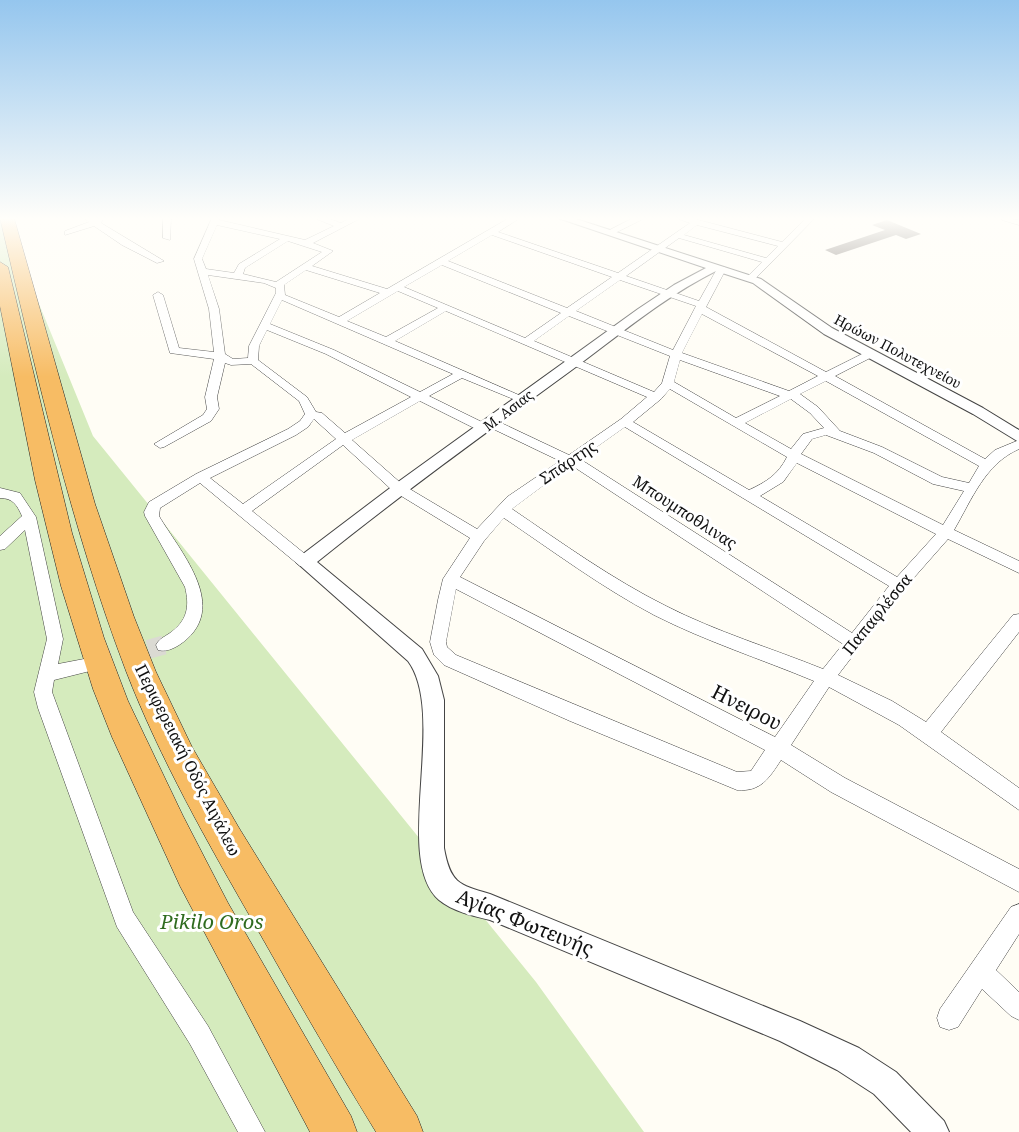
<svg xmlns="http://www.w3.org/2000/svg" width="1019" height="1132" font-family="'Noto Serif',serif">
<style>
.green{fill:#d5ebbd}
.building{fill:#5a524d}
.lines{fill:none;stroke-linecap:round;stroke-linejoin:round}
.minor-tunnel{stroke:#dbdad3;stroke-width:19;stroke-dasharray:19 9;stroke-linecap:butt}
.minor-casing{stroke:#444;stroke-width:1}
.tertiary-casing{stroke:#444;stroke-width:2}
.trunk-casing{stroke:#222;stroke-width:1}
.minor{fill:#fff;fill-rule:evenodd}
.tertiary{fill:#fff;fill-rule:evenodd}
.trunk{fill:#f7bc64;fill-rule:evenodd}
.labels{text-anchor:middle;dominant-baseline:central;stroke-width:6;stroke-linejoin:round;paint-order:stroke}
.far-street-label{font-size:14px;fill:#111;stroke:#fff}
.street-label{font-size:16px;fill:#111;stroke:#fff}
.near-street-label{font-size:20px;fill:#111;stroke:#fff}
.near-park-label{font-size:20px;font-style:italic;fill:#2f6b1f;stroke:#fff}
</style>
<rect width="100%" height="100%" fill="#fffdf5"/>
<!-- green -->
<path class="green" d="M0 218H4L93 436 536 982 644 1132H0Z"/>
<!-- building -->
<path class="building" d="M887 220 921 234 906 239 896 235 836 255 825 250 885 230 872 225Z"/>
<g class="lines">
<!-- minor-tunnel -->
<path class="minor-tunnel" d="M94 664 164 645"/>
<!-- minor casing -->
<g class="minor-casing">
<path id="minor" d="M84 218 103 219 101 223 164 261 157 263 122 245 94 226 65 235V231L89 222Z
M163 218H171L170 240 163 238Z
M212 218H220L219 220 305 240 334 226 314 218H327L341 223 350 218H361L313 243 333 251 312 266 387 289 509 218H520L498 232 618 273 690 223 676 218H691L782 242 806 218H815L754 280 746 278 762 262 679 238 626 276 699 301 718 267H724L726 269 706 307 826 372 866 352H874V356L835 376 985 459 995 450 1019 440V449C985 464 972 499 954 530L1019 561V573L948 539 904 589 838 675 892 701 926 722 1013 615 1019 614V632L941 732 1019 788V810L899 725 829 687 791 745 845 778 1019 869V892L831 792 781 760C769 778 761 792 737 790L570 721 444 665 434 655 430 642 438 600 443 579 470 538 393 491 343 445 252 511 310 558 312 562 310 566H300L200 483 160 508 159 516C179 550 227 603 187 639 179 646 168 653 158 650L156 645C159 639 164 637 170 633 187 621 190 607 185 587L145 516 144 512 149 502 196 474 288 429 300 421 305 414 299 401 251 364 231 365 225 363 217 397 219 409 211 421 164 447 160 448 154 444 203 415 207 409 205 397 214 359 170 353 153 295 158 292 163 295 179 348 214 352 209 309 194 259ZM217 225 280 239 239 264 234 273 206 269 202 259ZM697 225 778 246 766 258 684 235ZM492 235 612 277 567 308 448 261ZM288 241 322 252 276 282 243 274 245 268ZM442 265 561 313 525 338 404 287ZM306 270 380 293 339 317 285 295 284 285ZM208 275 264 283 276 288V293L249 346 248 358 233 359 225 354 219 309ZM620 280 696 306 673 350 576 311ZM398 291 438 308 386 337 347 321ZM282 300 453 374 420 392 334 350 270 324ZM446 311 647 397 621 419 569 455 495 420H487L486 424 429 396 462 378 518 401H526L528 399 395 341ZM702 314 818 376 789 391 682 353ZM569 316 670 356 662 383 654 392 534 341ZM267 330 326 354 411 397 345 433 322 413 316 412 307 397 258 360 259 346ZM680 360 780 396 736 418 674 382ZM826 381 979 466 969 483 942 477 882 447 840 431 818 407 800 394ZM670 389 787 457C778 475 766 482 749 490L633 422 661 399ZM791 399 810 413 824 428 803 434 791 449 745 423ZM420 401 480 431H488L489 427 560 461 507 497 477 529 403 485 352 440ZM314 419 336 439 243 504 210 478 296 435 308 427ZM625 427 889 586 852 633 580 459ZM826 435 874 453 933 484 964 491 943 525 801 454 812 439ZM797 463 936 534 897 577 760 496 783 482ZM571 465 843 644 823 669C771 648 717 632 666 606 612 579 562 543 512 509ZM504 518C553 551 601 587 654 615 705 641 761 659 814 681L775 737 460 577 484 541ZM456 589 765 750 751 771 737 772 456 655 447 647 446 642Z
M633 218H645L611 235 604 233Z
M1001 218 1019 220V225L1002 220Z
M0 488 20 493 36 517 63 639 58 664 84 659 90 661 93 666 90 671 54 680 52 692 133 912 208 1026 265 1132H238L190 1044 117 927 38 708 34 692 47 639 25 530 5 549 0 550V536L22 516C17 505 13 498 0 498Z
M1019 904V934L996 970 1019 992V1020L1011 1016 982 989 958 1027 949 1030 940 1027 937 1018 940 1009 1011 907Z"/>
</g>
<!-- tertiary casing -->
<g class="tertiary-casing">
<path id="tertiary" d="M558 218H573L761 279 832 328 983 408 1019 430V442L973 414 824 334 753 283 716 271C662 298 617 337 569 372 484 434 399 496 317 562L422 649 438 676 444 700V848C450 882 458 885 490 894L800 1021 859 1048 896 1072 944 1121 949 1132H911L874 1094 837 1070 780 1041 490 920C473 916 452 911 439 900 392 859 448 715 408 661L296 562 299 557 398 482 638 309 674 285 706 268Z"/>
</g>
<!-- trunk casing -->
<g class="trunk-casing">
<path id="trunk" d="M0 218H14L95 504 134 617 156 672 192 747 239 828 417 1116 423 1132H376C334 1064 294 994 255 925 208 843 160 759 126 671 70 524 36 371 0 218Z
M0 262 8 267 72 533 104 638 128 701 183 816 228 903 351 1116 357 1132H310L180 886 112 737 93 689 61 586 35 480 0 306Z"/>
</g>
<!-- minor -->
<use href="#minor" class="minor"/>
<!-- tertiary -->
<use href="#tertiary" class="tertiary"/>
<!-- trunk -->
<use href="#trunk" class="trunk"/>
</g>
<!-- sky -->
<linearGradient id="sky" x2="0" y2="1"><stop stop-color="#95c6ee"/><stop offset="0.58" stop-color="#fffefa"/><stop offset="1" stop-color="#fffefa" stop-opacity="0"/></linearGradient>
<rect width="1019" height="377" fill="url(#sky)"/>
<g class="labels">
<!-- far-street labels -->
<g class="far-street-label">
<text transform="translate(898 351) rotate(28)">Ηρώων Πολυτεχνείου</text>
<text transform="translate(508 410) rotate(-37)">Μ. Ασιας</text>
</g>
<!-- street labels -->
<g class="street-label">
<text transform="translate(568 462) rotate(-34)">Σπάρτης</text>
<text transform="translate(685 512) rotate(33)">Μπουμποθλινας</text>
<text transform="translate(877 614) rotate(-51)">Παπαφλέσσα</text>
<text transform="translate(188 760) rotate(63)">Περιφερειακή Οδός Αιγάλεω</text>
</g>
<!-- near-street labels -->
<g class="near-street-label">
<text transform="translate(747 707) rotate(27)">Ηνειρου</text>
<text transform="translate(525 922) rotate(22)">Αγίας Φωτεινής</text>
</g>
<!-- near-park labels -->
<g class="near-park-label">
<text x="212" y="921">Pikilo Oros</text>
</g>
</g>
</svg>
